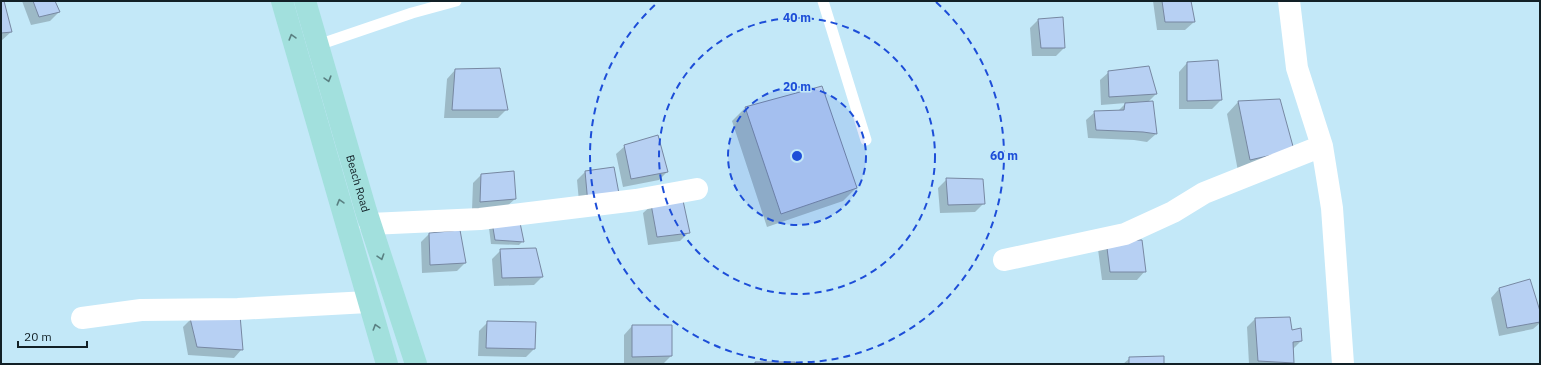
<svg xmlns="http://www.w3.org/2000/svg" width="1541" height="365" font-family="'IBM Plex Sans',sans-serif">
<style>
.shadow{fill:#0003}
.building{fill:#b7d0f3;stroke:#7788a2}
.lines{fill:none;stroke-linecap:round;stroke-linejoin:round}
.service{stroke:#fff;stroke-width:11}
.minor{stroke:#fff;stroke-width:22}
.primary{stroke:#a2e0dd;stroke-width:22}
.oneway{stroke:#5a8082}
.ring{fill:none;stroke:#1d4ed8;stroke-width:2;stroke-dasharray:7 5}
.labels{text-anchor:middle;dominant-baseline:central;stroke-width:3;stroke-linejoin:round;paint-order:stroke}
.street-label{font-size:11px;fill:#122026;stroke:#c3e8f8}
.centre{fill:#1d4ed8;stroke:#c3e8f8;stroke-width:2}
.ring-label{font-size:12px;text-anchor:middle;font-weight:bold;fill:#1d4ed8;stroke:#c3e8f8;stroke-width:3;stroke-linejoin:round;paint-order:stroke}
</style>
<rect width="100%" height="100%" fill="#c3e8f8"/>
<!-- shadow -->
<path class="shadow" d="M1 1H3L11 32 1 41Z
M22 1H54L59 12 50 21 31 25Z
M1153 1H1190L1194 22 1185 30H1157Z
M1038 20 1064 48 1056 56H1032L1030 28Z
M1217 61 1221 100 1212 109H1179V72L1187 63Z
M455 70 506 110 498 118H444L447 79Z
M1109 72 1156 94 1147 103 1152 102 1156 134 1147 142 1134 140 1088 138 1086 120 1095 112 1118 111 1126 103 1101 105 1100 80Z
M1279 100 1293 150 1238 171 1227 114 1238 102Z
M746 107 856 188 843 201 767 227 732 121Z
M625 146 667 172 659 180 623 187 616 154Z
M613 168 580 212 577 180 585 172Z
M481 175 515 199 506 207 472 210 473 183Z
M947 179 984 203 975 212 940 213 938 188Z
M652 205 689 232 680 241 648 245 643 213Z
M493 223 523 241 519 245 491 244 489 228Z
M429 234 465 263 457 271 422 273 421 242Z
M1106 241 1145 271 1137 280H1102L1098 249Z
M501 250 542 277 534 285 494 286 492 259Z
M1499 289 1540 315V323L1533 329 1499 336 1491 298Z
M1289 318 1291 331 1301 341 1293 349V362L1292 364H1249L1247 327 1255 319Z
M191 319 242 349 234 358 188 355 183 327Z
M487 323 535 348 526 357 478 356 479 331Z
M632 326 671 356 663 364H624V335Z
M1130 358 1163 364H1123Z"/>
<!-- building -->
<path class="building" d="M1 1H4L12 32 1 33Z
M33 1H55L60 12 39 17Z
M1162 1H1191L1195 22H1165Z
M1063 17 1065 48H1041L1038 19Z
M1218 60 1222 100 1187 101V62Z
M1149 66 1157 94 1109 97 1108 71Z
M500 68 508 110H452L455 69Z
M822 86 857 188 781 214 745 107Z
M1280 99 1294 150 1250 160 1238 101Z
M1153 101 1157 134 1143 132 1096 130 1094 111 1124 110 1125 103Z
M658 135 668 172 631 179 624 145Z
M614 167 620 199 588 204 585 171Z
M514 171 516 199 480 202 481 174Z
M946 178 983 179 985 204 948 205Z
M682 196 690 233 657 237 651 204Z
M519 218 524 242 495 240 492 222Z
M460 230 466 263 430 265 429 233Z
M1106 240H1142L1146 272H1110Z
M536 248 543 277 502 278 500 249Z
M1530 279 1540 311V322L1507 328 1499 288Z
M240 315 243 350 197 347 190 318Z
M1290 317 1292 330 1301 328 1302 341 1293 342 1294 363 1258 361 1255 318Z
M487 321 536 322 535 349 486 348Z
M632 325H672V356L632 357Z
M1164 356V364H1129V357Z
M755 362H795V364H755Z"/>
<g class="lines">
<!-- service -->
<path class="service" d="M823 1 866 140
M318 45 412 13 456 1"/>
<!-- minor -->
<path class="minor" d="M1289 1 1297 68 1322 146 1332 208 1343 364
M370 224 480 219 636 200 697 189
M1004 260 1125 234 1173 212 1204 193 1322 146
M82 318 141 310 238 309 368 302"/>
<!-- primary -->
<g class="primary">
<path d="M282 1 387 364"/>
<path id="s1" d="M305 1 366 211 416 364"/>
</g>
</g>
<!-- one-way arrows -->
<defs><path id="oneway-chevron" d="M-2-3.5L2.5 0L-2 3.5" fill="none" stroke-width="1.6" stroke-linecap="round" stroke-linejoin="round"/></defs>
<g class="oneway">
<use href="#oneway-chevron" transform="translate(292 37) rotate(-106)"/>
<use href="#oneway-chevron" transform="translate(328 79) rotate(74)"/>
<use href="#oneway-chevron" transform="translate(340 202) rotate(-106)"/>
<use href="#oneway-chevron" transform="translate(381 257) rotate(72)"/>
<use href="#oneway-chevron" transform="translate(376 327) rotate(-107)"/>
</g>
<!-- distance rings -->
<circle cx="797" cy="156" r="69" fill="#1d4ed8" fill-opacity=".12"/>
<g class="ring">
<circle cx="797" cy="156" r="69"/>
<circle cx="797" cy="156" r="138"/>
<path d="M936 2A207 207 0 1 1 658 2"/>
</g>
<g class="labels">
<!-- street labels -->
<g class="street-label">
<text stroke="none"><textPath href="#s1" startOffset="190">Beach Road</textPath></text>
</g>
</g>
<circle cx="797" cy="156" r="6" class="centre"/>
<g class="ring-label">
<text x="797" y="22">40 m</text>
<text x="797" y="91">20 m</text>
<text x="1004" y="160">60 m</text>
</g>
<!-- border -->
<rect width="1541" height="365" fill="none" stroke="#122026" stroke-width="4"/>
<!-- scale -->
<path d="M18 341v6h69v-6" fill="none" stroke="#122026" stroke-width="2"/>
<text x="24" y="341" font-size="12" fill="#122026" stroke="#c3e8f8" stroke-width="3" paint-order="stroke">20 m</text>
</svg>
